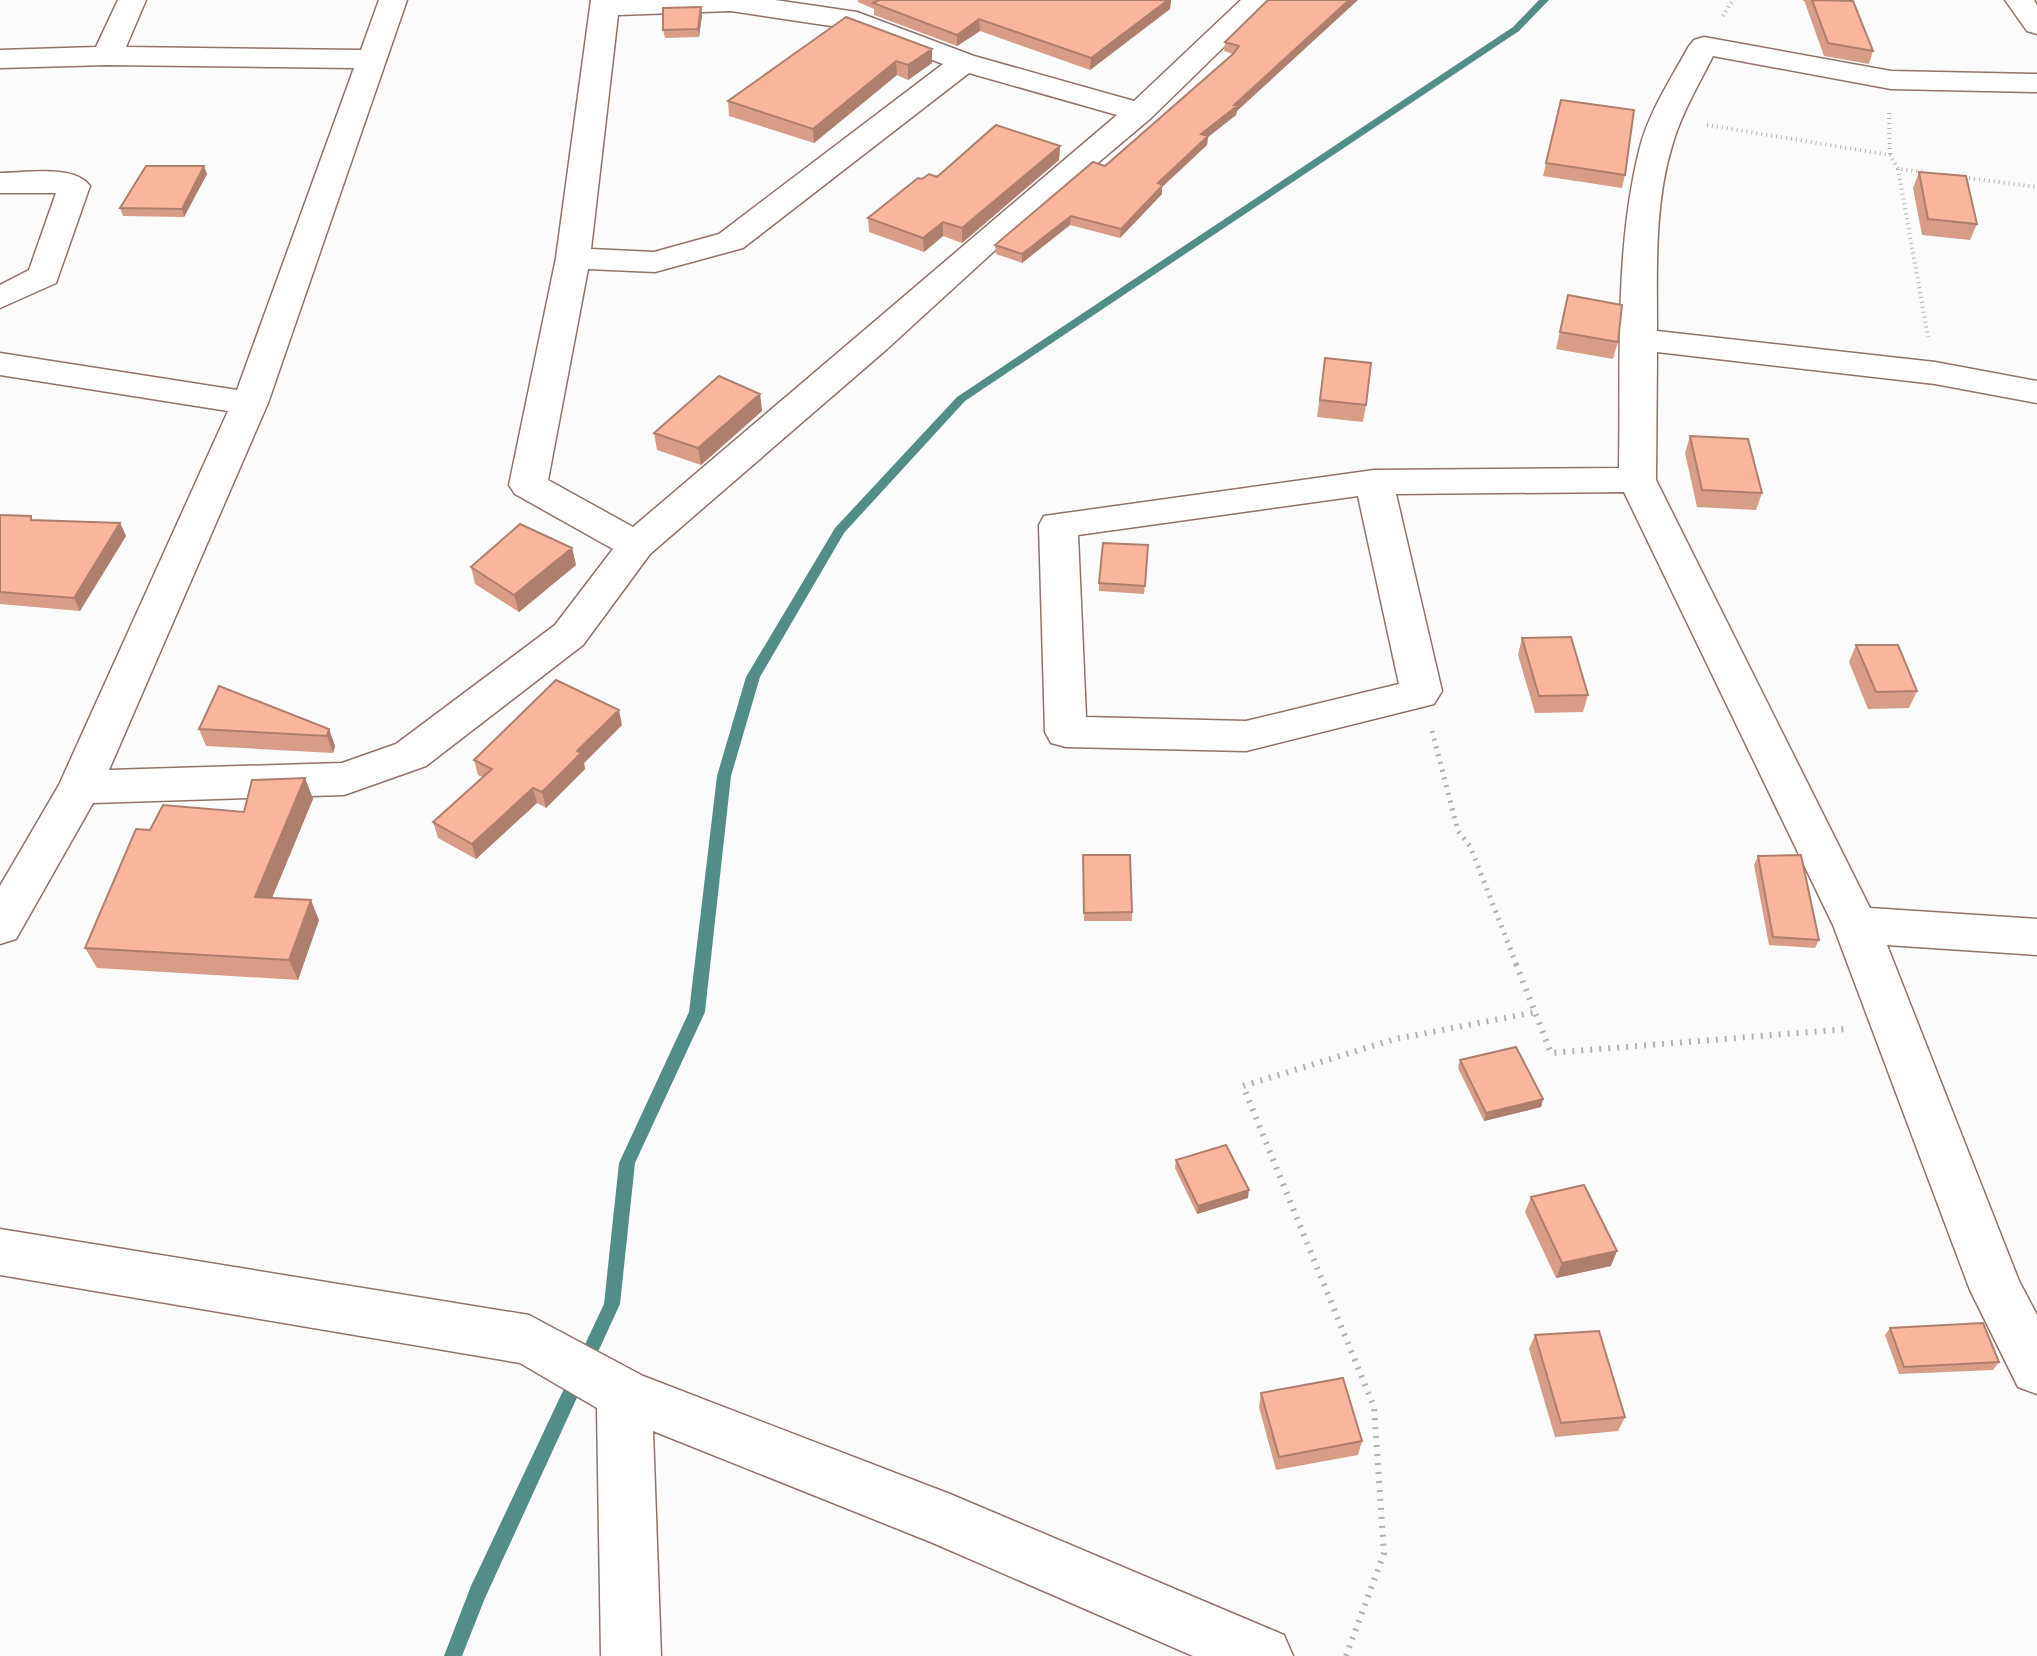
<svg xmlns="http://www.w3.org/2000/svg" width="2037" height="1656" font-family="'Asap Condensed',sans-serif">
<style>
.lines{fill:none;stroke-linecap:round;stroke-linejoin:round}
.stream{fill:#528e87;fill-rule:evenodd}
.minor-casing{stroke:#917266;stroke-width:3}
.path-far2{stroke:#b6b1b0;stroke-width:4;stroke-dasharray:1 4;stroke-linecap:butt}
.path-far1{stroke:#b6b1b0;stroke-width:5;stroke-dasharray:2 6;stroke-linecap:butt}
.path{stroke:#b6b1b0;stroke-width:6;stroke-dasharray:2 7;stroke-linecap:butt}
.minor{fill:#fff;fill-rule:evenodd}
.wall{fill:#d79d87}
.shaded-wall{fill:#af7f6e}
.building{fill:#fab69d;stroke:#af7f6e;stroke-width:2}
</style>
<rect width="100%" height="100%" fill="#fbfbfb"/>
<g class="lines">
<!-- stream -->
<path class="stream" d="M1539 0H1549L1519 31 965 401 844 533 760 677 731 776 705 1012 635 1163 620 1304 485 1598 462 1656H444L471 1586 604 1304 619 1163 689 1012 717 776 746 677 835 528 957 397 1513 27Z"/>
<!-- minor casing -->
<g class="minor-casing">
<path id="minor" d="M118 0H146L126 47 361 50 379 0H407L268 403 109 770 342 763 396 744 555 625 613 549 515 494 509 485 556 258 591 0H775L857 12 974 56 1134 101 1241 0H1272L1151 118 1004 242 887 349 650 554 583 645 426 766 344 795 93 803 16 939 0 944V886L59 785 228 411 0 375V353L237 390 354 68 107 65 0 68V50L96 47ZM731 11 851 29 943 64 719 234 654 252 591 249 618 15ZM969 73 1117 115 633 527 548 480 588 269 655 272 743 248Z
M2005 0H2034L2037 5V34L2027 31Z
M1704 37 1891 71 2037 74V92L1891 89 1713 56C1698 86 1681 114 1672 146 1654 205 1657 270 1657 331L1935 362 2037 381V403L1935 384 1657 352 1656 480 1870 908 2037 919V955L1887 945 2019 1281 2037 1315V1394L2018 1387 1970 1290 1833 925 1624 492 1396 494 1442 691 1434 704 1246 751 1066 747 1051 743 1045 732 1039 525 1044 516 1374 470 1619 468C1621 363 1614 253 1639 151 1648 113 1671 79 1689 46L1694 40ZM1358 496 1399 684 1246 721 1086 717 1078 535Z
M0 173C24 173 75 164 90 186L56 283 0 308V285L29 270 56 193H0Z
M0 1229 529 1315 643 1376 950 1494 1284 1635 1293 1656H1193L933 1543 653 1431 661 1656H601L597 1408 520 1363 0 1275Z"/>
</g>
<!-- path-far2 -->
<path class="path-far2" d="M1805 0V4
M1723 16 1733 0
M1889 113 1890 155
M1707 125 1890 155 1898 169 1925 172
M1898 169 1928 337
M1959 177 2037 187"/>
<!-- path-far1 -->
<path class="path-far1" d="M1432 731 1458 831 1470 846 1517 966"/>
<!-- path -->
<path class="path" d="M1516 964 1551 1053 1847 1029
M1346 1656 1384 1553 1374 1407 1243 1086 1395 1039 1536 1012"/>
<!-- minor -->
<use href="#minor" class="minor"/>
</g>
<!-- wall -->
<path class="wall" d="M858 0H1171L1170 9 1090 70 980 31 957 46 874 15V9L858 2Z
M1268 0 1236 115 1208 137 1207 145 1162 187V194L1120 238 1070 225 1022 263 996 254 995 245 1105 166 1233 54 1224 51 1225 42Z
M1804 0H1834L1873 51 1869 64 1824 56Z
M702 15 699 37 665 38 663 30Z
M932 49V63L908 80 897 75 814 143 729 116 728 101Z
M1561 100 1625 175 1622 188 1543 176Z
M1060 146 1059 160 962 243 943 236 924 252 869 232 868 218 922 179Z
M1919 172 1977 224 1970 240 1922 235 1913 188Z
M207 174 184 217 123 216 120 208Z
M1568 295 1618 342 1613 359 1556 349Z
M1325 358 1366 405 1363 422 1317 417Z
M760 394 762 411 701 465 657 450 654 433Z
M1690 436 1762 493 1756 510 1697 507 1685 453Z
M0 515 33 520 120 523 126 536 80 611 0 604Z
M1148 545 1144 594 1099 591V583Z
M572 548 576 565 519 612 475 584 471 567Z
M1522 638 1588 695 1583 712 1535 713 1518 655Z
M1856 645 1917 691 1909 708 1868 709 1849 662Z
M622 725 584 763 585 769 546 808 537 803 476 859 438 838 433 822 482 777 478 775 474 760Z
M199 729H329L335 746 333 753 206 746Z
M305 778 313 799 272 898 319 920 298 980 97 968 85 948 150 830 244 812Z
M1758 856 1819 940 1815 948 1769 945 1754 865Z
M1083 863 1132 912V921H1084Z
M1460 1060 1543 1099 1541 1107 1484 1121 1458 1068Z
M1176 1160 1248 1198 1197 1214 1175 1168Z
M1531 1197 1611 1266 1556 1278 1525 1212Z
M1890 1328 1999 1362 1993 1370 1899 1374 1885 1335Z
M1535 1335 1625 1417 1618 1431 1555 1437 1529 1349Z
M1261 1393 1362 1441 1358 1455 1276 1470 1259 1407Z"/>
<!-- shaded-wall -->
<path class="shaded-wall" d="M1168 0H1171L1170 9 1090 70 1091 58Z
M1349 0H1358L1237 111 1236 115 1208 137 1207 145 1162 187V194L1120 238 1121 229 1158 183 1201 134Z
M701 7 702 15 699 37 698 29Z
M979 19 980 31 957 46V35Z
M932 49V63L908 80V65Z
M896 61 897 75 814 143 813 129Z
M1060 146 1059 160 962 243V228Z
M204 166 207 174 184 217 182 209Z
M1071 216 1070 225 1022 263V254Z
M943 222V236L924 252 923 238Z
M760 394 762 411 701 465 698 448Z
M120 523 126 536 80 611 74 598Z
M572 548 576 565 519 612 514 595Z
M619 710 622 725 584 763 585 769 546 808 542 792 577 751Z
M329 729 335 746 333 753 327 736Z
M305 778 313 799 264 917 255 897Z
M533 788 537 803 476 859 472 844Z
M311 900 319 920 298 980 289 960Z
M1543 1099 1541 1107 1484 1121 1486 1113Z
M1249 1190 1248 1198 1197 1214 1198 1206Z
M1617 1251 1611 1266 1556 1278 1562 1263Z"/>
<!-- building -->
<path class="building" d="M879 0H1168L1091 58 979 19 957 35 873 3Z
M1268 0H1349L1234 105 1237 106 1201 134 1208 136 1158 183 1163 185 1121 229 1071 216 1022 254 995 245 1093 162 1105 166 1233 54 1239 46 1225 42Z
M1812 0 1853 1 1873 51 1828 43Z
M701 7 698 29 663 30V8Z
M846 17 932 49 908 65 896 61 813 129 728 101Z
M1561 100 1634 110 1625 175 1546 163Z
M996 125 1060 146 962 228 943 222 923 238 868 218 918 178 922 179 929 174 937 177Z
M146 166H204L182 209 120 208Z
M1919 172 1966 176 1977 224 1928 219Z
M1568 295 1622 305 1618 342 1560 332Z
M1325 358 1371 363 1366 405 1320 400Z
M719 376 760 394 698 448 654 433Z
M1690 436 1748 439 1762 493 1702 490Z
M0 515 31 516V520L120 523 74 598 0 592Z
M520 524 572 548 514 595 471 567Z
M1103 543 1148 545 1145 586 1099 583Z
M1571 637 1588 695 1539 696 1522 638Z
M1856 645H1898L1917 691 1876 692Z
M556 680 619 710 577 751 581 753 542 792 533 788 472 844 433 822 492 769 474 760Z
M219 686 329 729 327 736 199 729Z
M305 778 255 897 311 900 289 960 85 948 136 829 150 830 163 805 244 812 252 780Z
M1083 855H1130L1132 912 1084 913Z
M1801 855 1819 940 1773 937 1758 856Z
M1516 1047 1543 1099 1486 1113 1460 1060Z
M1226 1145 1249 1190 1198 1206 1176 1160Z
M1584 1185 1617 1251 1562 1263 1531 1197Z
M1983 1323 1999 1362 1904 1367 1890 1328Z
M1599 1331 1625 1417 1561 1423 1535 1335Z
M1343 1378 1362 1441 1279 1457 1261 1393Z"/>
</svg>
